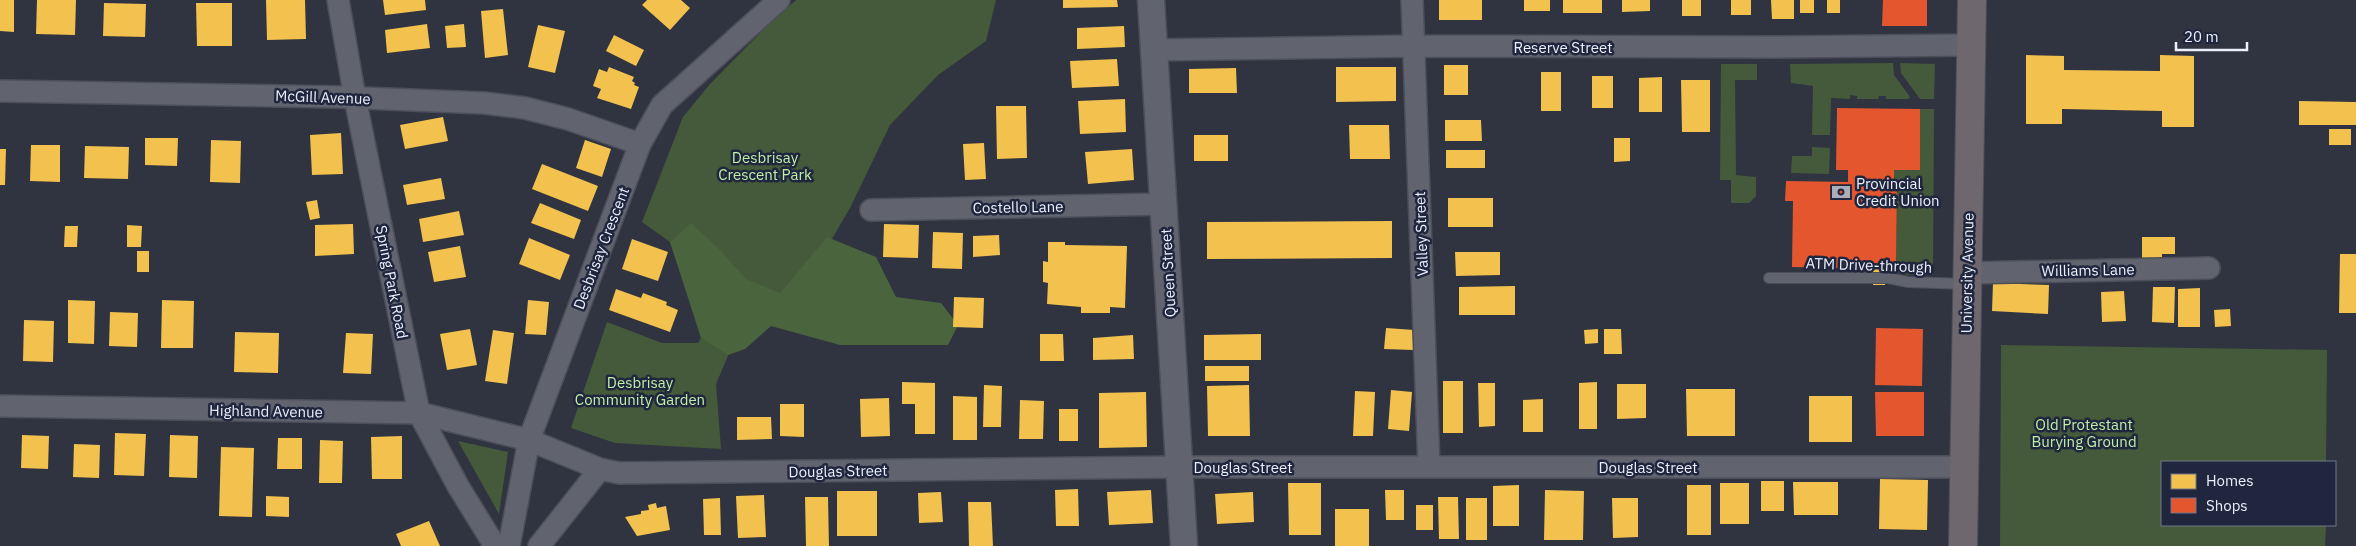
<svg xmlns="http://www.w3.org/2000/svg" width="2356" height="546" font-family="'IBM Plex Sans',sans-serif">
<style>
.green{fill:#445a3a}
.forest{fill:#4a643d}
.homes{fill:#f2c14e}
.shops{fill:#e4572e}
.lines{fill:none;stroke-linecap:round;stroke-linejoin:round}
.service-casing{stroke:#4c4f5a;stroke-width:12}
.minor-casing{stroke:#4c4f5a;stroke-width:24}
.tertiary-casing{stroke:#4c4f5a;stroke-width:29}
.primary-casing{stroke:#4c4f5a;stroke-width:30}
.service{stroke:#61646f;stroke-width:10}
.minor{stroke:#61646f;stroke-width:21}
.tertiary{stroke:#61646f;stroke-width:26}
.primary{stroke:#6e676d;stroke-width:28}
.labels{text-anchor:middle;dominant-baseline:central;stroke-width:5;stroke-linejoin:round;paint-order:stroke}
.street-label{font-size:15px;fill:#ecf0fc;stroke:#1f263d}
.park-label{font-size:15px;fill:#c0efa5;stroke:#1f263d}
.poi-label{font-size:15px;fill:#ecf0fc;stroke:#1f263d;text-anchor:start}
</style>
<rect width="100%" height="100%" fill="#303441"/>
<!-- green -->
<path class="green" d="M796 0H996L986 41 938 75 890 125 850 208 806 283 786 305 753 297 716 384 721 449 615 443 571 428 607 322 662 343H698L718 307 711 286 681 273 670 242 642 222 683 117 710 84 764 29Z
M1893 63 1894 75 1910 97 1908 99H1886V96H1879L1878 99H1857V96L1850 95V99L1831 98 1830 135H1812L1813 86 1791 83 1790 64Z
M1900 63 1935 64 1934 99H1920L1901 73Z
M1721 64H1757V80H1735L1736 175 1756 177V196L1749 203H1731V180H1720Z
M1920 109H1934L1933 275H1909L1886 271V268H1896L1897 184H1894V170H1920Z
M1812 147 1830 148 1829 174 1791 173 1792 156H1812Z
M2001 345 2327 350 2326 462H2162V525H2326L2325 546H2000Z
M458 441 508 452 499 514Z"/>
<!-- forest -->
<path class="forest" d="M691 223 721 251 746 279 780 293 827 237 876 257 896 297 941 303 958 325 948 345H840L771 326 745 349 728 355 701 338 670 242Z"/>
<!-- homes -->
<path class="homes" d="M0 0H14V32L0 31Z
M37 0H76L75 35 36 34Z
M266 0H305L306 39 267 40Z
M383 0H425L426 10 385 15Z
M647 0H681L690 8 670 30 642 5Z
M1063 0H1117L1118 7 1063 8Z
M1439 0H1482V20H1439Z
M1524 0H1550V11H1524Z
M1563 0H1602V13H1563Z
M1622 0H1650V11L1622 12Z
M1682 0H1701V16H1682Z
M1731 0H1751V15H1731Z
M1771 0H1794V19H1772Z
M1800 0H1814V13H1800Z
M1827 0H1840V13H1827Z
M104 3 146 4 145 37 103 36Z
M196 3H232V46H197Z
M503 9 508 55 485 58 481 11Z
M427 24 430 48 387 53 385 30Z
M464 24 466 47 447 48 445 26Z
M538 25 565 31 555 73 528 67Z
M1124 26 1125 47 1077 49V28Z
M614 35 644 50 636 66 606 51Z
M2026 55 2064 56V70L2160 71V55L2194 56V127H2162V111L2062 109V124H2026Z
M1117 59 1119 86 1072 88 1070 61Z
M1444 65H1468V95H1444Z
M609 67 634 77 632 81 635 83 634 85 639 87 631 109 597 98 601 89 593 86 599 69 607 72Z
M1336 67H1396V101L1336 102Z
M1236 68 1237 93H1189V69Z
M1541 72H1561V111H1541Z
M1592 76H1613V108H1592Z
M1662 77V112H1639V78Z
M1681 80H1710V132H1682Z
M1125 99 1126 132 1080 134 1078 101Z
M2299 101 2356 102V125H2299Z
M996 106H1026L1027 158 997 159Z
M443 117 448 141 405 149 400 125Z
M1445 120H1481L1482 141H1445Z
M1349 125H1389L1390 159H1350Z
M2329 129H2351V145H2329Z
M341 133 343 174 312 175 310 135Z
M1194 135H1228V161H1194Z
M145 138H178L177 166 145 165Z
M1614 138H1630V161L1614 162Z
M211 140 241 141 240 183 210 182Z
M585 140 611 149 602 177 576 168Z
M984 143 986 179 965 180 963 144Z
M31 145H60V182L30 181Z
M85 146 129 147 128 179 84 178Z
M0 149H6L5 185H0Z
M1132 149 1134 180 1088 184 1085 152Z
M1446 150H1485V168H1446Z
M542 164 598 186 588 211 532 189Z
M441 178 445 199 407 205 403 185Z
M1448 198H1493V227H1448Z
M317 200 320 218 310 220 306 202Z
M540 203 581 220 574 239 531 223Z
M459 211 464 235 423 242 419 219Z
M1392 221V258L1207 259V222Z
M353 224 354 254 315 256V225Z
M884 224 919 225 918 258 883 257Z
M127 225 142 226 141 247H127Z
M65 226H78L77 247H64Z
M933 232 963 233 962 269 932 268Z
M999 235 1000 255 973 257V236Z
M2142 237H2175V254H2162V265H2142Z
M529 238 570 255 560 280 519 264Z
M632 239 668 252 658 281 622 269Z
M1048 242H1065V245L1127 246 1125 308 1110 307V313H1081V307L1047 304 1048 283 1043 282V261L1048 262Z
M460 246 466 277 434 282 428 252Z
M137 251H149V272H137Z
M1455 252H1500V275L1456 276Z
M2340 254H2356V313H2339Z
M1873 268H1886L1885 285H1873Z
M1993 283 2049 285 2048 314 1992 311Z
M1515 286V315H1459V287Z
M2153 287H2175L2174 323 2152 322Z
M2200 288V327H2178V289Z
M616 289 641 298 643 293 667 302 666 305 678 310 670 332 609 310Z
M2124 291 2126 321 2102 322 2101 292Z
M954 297 984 298 983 328 953 327Z
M68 300 95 301 94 344 68 343Z
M162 300 194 301 193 348H161Z
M528 300 549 302 546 335 525 334Z
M2230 309 2231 326 2215 327 2214 310Z
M110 312 138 313 137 347 109 346Z
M24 320 54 321 53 362 23 361Z
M1386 328 1414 330 1413 350 1384 349Z
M470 329 477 365 447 370 440 334Z
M1598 329V343L1585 344 1584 330Z
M1604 329H1621L1622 354H1604Z
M493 330 514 333 507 384 485 381Z
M235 332 279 333 278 373 234 372Z
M346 333 373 334 371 374 343 373Z
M1040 334H1063L1064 361H1040Z
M1261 334V360H1204V335Z
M1133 335 1134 359 1093 360V338Z
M1205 366H1249V381H1205Z
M1443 381H1463V433H1443Z
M902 382 935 383V434H915V404H902Z
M1597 382V429H1579V383Z
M1478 383H1495V426L1479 427Z
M1617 384H1646V418L1617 419Z
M984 385 1002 386 1001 427H983Z
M1249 385 1250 436H1208L1207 386Z
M1686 389H1735V436H1687Z
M1391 390 1412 392 1409 431 1388 429Z
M1355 391 1375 392 1373 436H1353Z
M1146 392 1147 447 1099 448V393Z
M953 396 977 397V440H953Z
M1809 396H1852V442H1809Z
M889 398 890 436 861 437 860 399Z
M1543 399V432H1523V400Z
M1020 400 1044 401 1043 439H1019Z
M780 404H804V437L780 436Z
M1059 409H1078V441H1059Z
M737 417H771L772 439 737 440Z
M115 433 146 434 144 476 114 475Z
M22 435 49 436 48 469 21 468Z
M170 435 198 436 197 478 169 477Z
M402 436V479H372L371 437Z
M278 438H302V469H277Z
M320 440 343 441 342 483H319Z
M74 444 100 445 99 478 73 477Z
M221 447 254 448 252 517 219 516Z
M1880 479 1928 480 1927 530 1879 529Z
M1761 481H1784V511H1761Z
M1793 482H1838V515H1794Z
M1288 483H1321V535H1289Z
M1720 483H1749V524H1720Z
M1519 485V526H1493V486Z
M1687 485H1711V535H1687Z
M1078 489 1079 526H1056L1055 490Z
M1151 490 1153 523 1109 525 1107 492Z
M1385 490H1404V520H1386Z
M1545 490 1584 491 1583 540H1544Z
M837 491H877V536H837Z
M941 492 943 522 919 523 918 493Z
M1253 492 1254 522 1217 524 1215 494Z
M764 495 766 537 738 538 736 496Z
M266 496 289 497V517L266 516Z
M805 497H828L829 546H806Z
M1438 497H1458L1459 539H1439Z
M720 498 721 535H704L703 499Z
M1466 498H1487V540H1466Z
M1612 498H1638V537L1613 538Z
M968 502H991L993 546H969Z
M656 503 657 508 666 506 670 530 637 536 625 517 641 514V511L649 510 648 505Z
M1416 505H1433V530H1416Z
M1335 509H1369V546H1335Z
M429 521 440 546H401L396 534Z"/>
<!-- shops -->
<path class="shops" d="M1883 0H1927V26H1882Z
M1837 108 1920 109V170H1894V184L1897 183 1896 269 1792 267 1793 201H1785L1786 181 1848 182V170H1836Z
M1876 328 1923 329 1922 386 1875 385Z
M1875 392H1924V436H1876Z"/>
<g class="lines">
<!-- service casing -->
<g class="service-casing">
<path id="service" d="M1769 278H1888L1908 282 1966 284"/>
</g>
<!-- minor casing -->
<g class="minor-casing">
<path id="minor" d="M338 0 355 98 419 413 458 486 495 546
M1412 0 1429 467
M1154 50 1415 46 1775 47 1972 45
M0 91 338 97 484 103 525 108 568 119 640 144
M871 210 1164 204
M1967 273 2209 268
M0 406 419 413 529 440 600 469 619 473 1178 467H1964
M509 546 529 440 640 144 662 105 779 0
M539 546 600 469"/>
</g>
<!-- tertiary casing -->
<g class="tertiary-casing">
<path id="tertiary" d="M1151 0 1184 546"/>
</g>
<!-- primary casing -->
<g class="primary-casing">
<path id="primary" d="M1963 546 1972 0"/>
</g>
<!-- service -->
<use href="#service" class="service"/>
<!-- minor -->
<use href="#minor" class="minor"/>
<!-- tertiary -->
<use href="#tertiary" class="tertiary"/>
<!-- primary -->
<use href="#primary" class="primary"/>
</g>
<!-- icons -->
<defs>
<g id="bank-bare" transform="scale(1.5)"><path d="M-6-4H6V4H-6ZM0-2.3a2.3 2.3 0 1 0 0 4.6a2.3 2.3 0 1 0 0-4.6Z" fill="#aaaebb" stroke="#1f263d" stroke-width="2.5" paint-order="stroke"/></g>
</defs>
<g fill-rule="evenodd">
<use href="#bank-bare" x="1841" y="192"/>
</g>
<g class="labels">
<!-- street labels -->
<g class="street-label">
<text x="1563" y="47">Reserve Street</text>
<text transform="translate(323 97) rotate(2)">McGill Avenue</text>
<text transform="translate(1018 207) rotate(-1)">Costello Lane</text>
<text transform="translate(1421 234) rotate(-92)">Valley Street</text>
<text transform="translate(601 248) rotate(-69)">Desbrisay Crescent</text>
<text transform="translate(1869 265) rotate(2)">ATM Drive-through</text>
<text transform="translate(2088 270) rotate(-1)">Williams Lane</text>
<text transform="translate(1168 273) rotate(-93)">Queen Street</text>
<text transform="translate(1967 273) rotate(-89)">University Avenue</text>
<text transform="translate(392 282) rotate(79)">Spring Park Road</text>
<text transform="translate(266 411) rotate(1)">Highland Avenue</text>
<text x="1243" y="467">Douglas Street</text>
<text x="1648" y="467">Douglas Street</text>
<text transform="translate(838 471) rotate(-1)">Douglas Street</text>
</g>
<!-- park labels -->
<g class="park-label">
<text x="765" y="157">Desbrisay<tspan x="765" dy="17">Crescent Park</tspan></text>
<text x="640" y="382">Desbrisay<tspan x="640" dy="17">Community Garden</tspan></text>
<text x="2084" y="424">Old Protestant<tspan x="2084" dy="17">Burying Ground</tspan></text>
</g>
<!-- poi labels -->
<g class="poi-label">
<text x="1856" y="183">Provincial<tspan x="1856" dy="17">Credit Union</tspan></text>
</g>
</g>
<!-- legend -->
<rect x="2161" y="461" width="175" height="65" fill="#1f263d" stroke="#717789"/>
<rect x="2171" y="474" width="25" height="15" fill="#f2c14e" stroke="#717789"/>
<text x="2206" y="486" font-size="15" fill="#ecf0fc">Homes</text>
<rect x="2171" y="498" width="25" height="15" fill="#e4572e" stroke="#717789"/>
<text x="2206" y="511" font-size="15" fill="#ecf0fc">Shops</text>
<!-- scale -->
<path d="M2176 42v8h71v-8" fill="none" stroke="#ecf0fc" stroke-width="2.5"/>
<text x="2184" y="42" font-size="15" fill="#ecf0fc" stroke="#1f263d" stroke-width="4" paint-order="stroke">20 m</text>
</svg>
